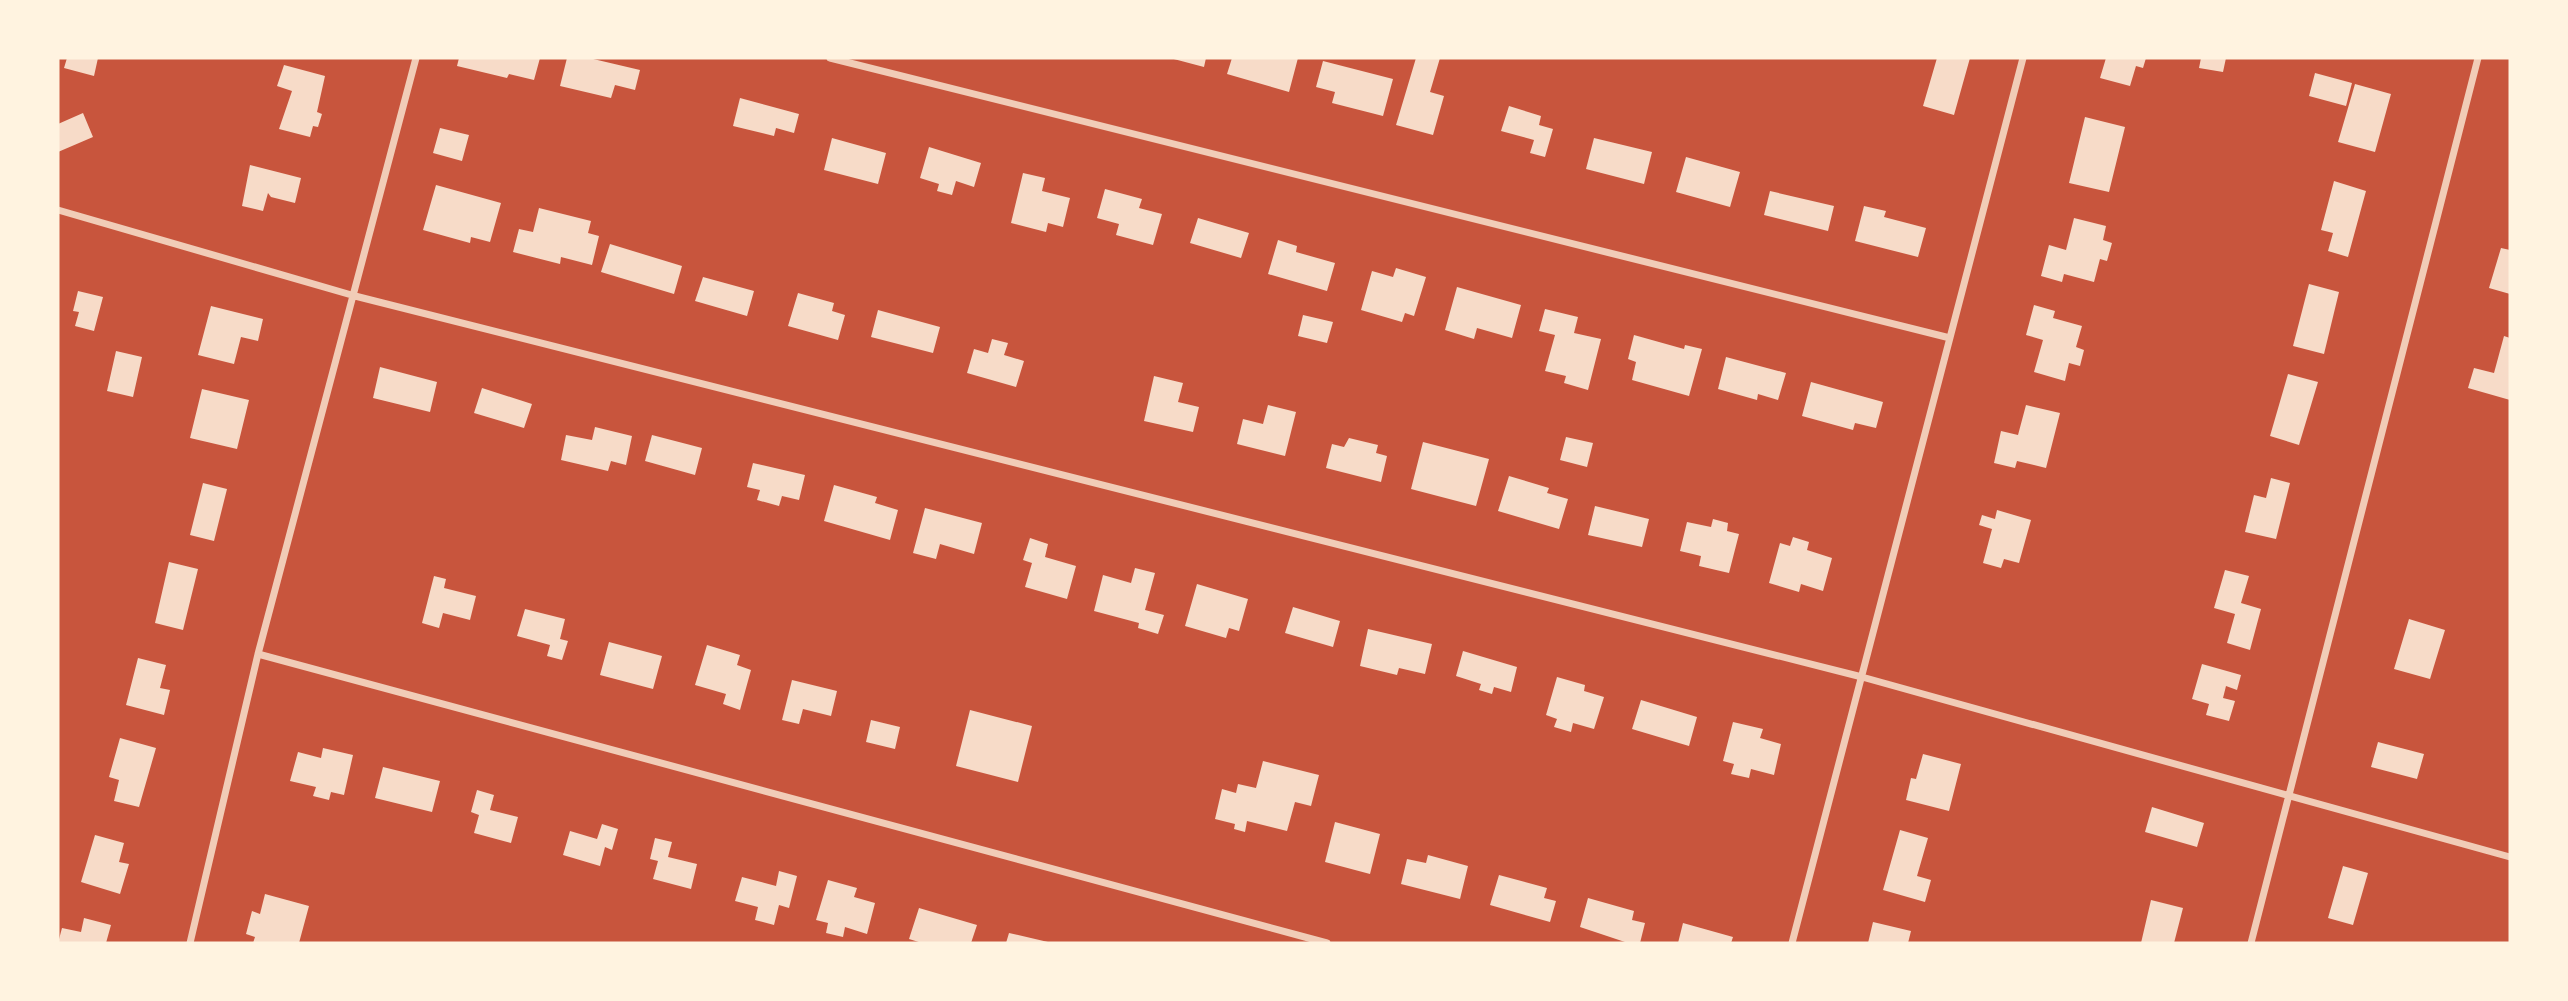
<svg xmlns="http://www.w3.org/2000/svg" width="2568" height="1001" font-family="Poppins,sans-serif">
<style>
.building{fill:#f7dbc8}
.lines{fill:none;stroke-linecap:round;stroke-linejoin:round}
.minor{stroke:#f1ccb7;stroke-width:7}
</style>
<rect width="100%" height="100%" fill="#c8553d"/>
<!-- building -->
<path class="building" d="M67 58H98L94 76 64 68Z
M459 58H540L534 80 509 74 507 78 457 66Z
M567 58H589L640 70 635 90 615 85 611 98 560 86Z
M1170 58H1206L1204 67Z
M1232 58H1298L1289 92 1227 74Z
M1416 58H1440L1430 92 1444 96 1433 135 1396 125Z
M1937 58H1970L1954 115 1923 106Z
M2106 58H2146L2143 68 2136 66 2130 86 2100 78Z
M2201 58H2226L2223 72 2199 68Z
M1323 61 1393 79 1383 116 1332 103 1335 92 1316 87Z
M284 65 325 76 317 112 322 114 318 127 313 126 310 137 279 129 292 91 277 86Z
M2315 73 2352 83 2346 106 2309 96Z
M2355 84 2391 94 2375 152 2338 142Z
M740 98 799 114 794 133 776 128 774 136 733 126Z
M1509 106 1541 116 1539 125 1553 129 1545 157 1530 153 1534 140 1501 131Z
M83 113 93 137 58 152V124Z
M2085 117 2125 127 2109 192 2069 183Z
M440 128 469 135 462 161 433 153Z
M832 138 886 153 878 184 824 170Z
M1594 138 1652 152 1644 184 1586 169Z
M929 147 981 163 974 187 956 181 952 195 937 191 939 184 920 178Z
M1686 157 1740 172 1730 207 1676 192Z
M250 165 301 178 295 203 271 197 268 193 263 211 242 206Z
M1023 173 1045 178 1042 191 1070 198 1063 227 1048 223 1046 232 1011 223Z
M2334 181 2366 191 2348 257 2328 251 2333 233 2321 230Z
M436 185 501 203 490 242 471 237 470 243 423 230Z
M1105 189 1142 199 1139 208 1162 214 1153 245 1116 235 1119 224 1097 218Z
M1770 191 1834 206 1828 231 1764 215Z
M1864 206 1886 211 1884 217 1926 228 1918 257 1855 241Z
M539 208 591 221 588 233 599 236 592 265 561 257 560 264 513 252 519 229 533 232Z
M1198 218 1249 233 1241 258 1190 243Z
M2074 218 2106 226 2103 240 2112 243 2107 261 2100 259 2094 282 2064 274 2062 282 2041 276 2049 245 2066 250Z
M1278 240 1297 246 1296 252 1335 263 1327 291 1268 274Z
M610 244 682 266 674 294 601 272Z
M2501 248 2510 250V294L2489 288Z
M1396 268 1426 277 1414 316 1405 313 1402 322 1361 310 1372 271 1393 277Z
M703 277 754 291 747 316 695 301Z
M2309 284 2339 292 2324 354 2293 346Z
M1457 287 1521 305 1512 338 1477 328 1474 339 1445 330Z
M78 291 103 297 94 331 75 326 79 312 73 311Z
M798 293 834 303 832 311 845 315 838 340 788 326Z
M2034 305 2055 311 2053 318 2082 326 2076 347 2084 350 2080 366 2069 363 2065 381 2034 372 2043 340 2026 335Z
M211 306 263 319 258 341 241 337 234 364 198 355Z
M1545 309 1578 317 1574 333 1601 339 1588 390 1564 383 1566 376 1545 371 1555 335 1539 331Z
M878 310 940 327 933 353 871 337Z
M1303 315 1333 322 1327 343 1298 336Z
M1634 335 1684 349 1685 345 1702 349 1689 396 1632 380 1636 362 1628 359Z
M2504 336 2510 338V400L2468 388 2474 368 2494 373Z
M992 339 1008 343 1004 355 1024 361 1016 387 967 373 974 349 988 353Z
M116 351 142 357 133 397 107 391Z
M1726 357 1786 373 1778 400 1758 394 1757 400 1718 389Z
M380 367 437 382 430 412 373 398Z
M2288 374 2318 382 2299 445 2270 436Z
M1154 376 1183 383 1178 402 1199 407 1193 432 1144 421Z
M1811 382 1883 402 1876 428 1855 423 1853 430 1802 416Z
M482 388 532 404 524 428 474 413Z
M202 389 249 400 237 449 190 438Z
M1268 405 1296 412 1285 456 1237 444 1243 419 1263 424Z
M2026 405 2060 413 2046 468 2017 461 2015 468 1994 463 2001 431 2018 435Z
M595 427 632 436 626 465 611 461 608 471 561 460 566 435 592 440Z
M652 435 702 448 695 475 645 461Z
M1566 437 1593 443 1587 467 1560 460Z
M1349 438 1378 445 1376 453 1387 456 1381 482 1326 468 1332 444 1344 447Z
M1423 442 1489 459 1476 506 1411 489Z
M753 463 805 475 799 500 782 496 779 506 757 500 760 490 747 487Z
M1509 476 1549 488 1547 493 1568 499 1559 529 1498 511Z
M2271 478 2290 483 2276 539 2245 532 2254 495 2266 498Z
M203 483 227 489 214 541 190 535Z
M834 485 877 497 875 503 898 510 890 540 824 521Z
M1595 506 1649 519 1642 547 1588 535Z
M925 508 982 523 974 554 940 544 936 559 913 553Z
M1997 510 2031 520 2019 563 2004 559 2001 568 1983 563 1992 529 1979 525 1982 515 1995 519Z
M1713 519 1728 523 1727 531 1739 534 1729 573 1699 566 1701 556 1680 551 1687 522 1711 527Z
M1793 537 1809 542 1807 550 1832 558 1823 591 1801 584 1799 592 1769 583 1780 543 1790 546Z
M1030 538 1048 544 1045 557 1076 566 1067 599 1025 587 1032 563 1023 560Z
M169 562 198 569 183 630 155 623Z
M1135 568 1155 573 1145 610 1164 615 1158 634 1138 628 1139 623 1094 611 1103 575 1131 583Z
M2225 570 2249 576 2241 603 2261 609 2250 650 2227 643 2235 614 2214 608Z
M434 576 446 579 444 588 476 596 470 620 443 613 439 628 422 623Z
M1197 584 1248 599 1239 631 1229 628 1226 638 1185 626Z
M1293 607 1340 621 1333 647 1285 633Z
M525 609 565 619 560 639 568 641 562 660 547 656 550 645 517 636Z
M2409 619 2445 630 2430 679 2394 669Z
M1368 629 1432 644 1425 674 1399 668 1397 675 1360 666Z
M609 642 662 656 653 689 600 675Z
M707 645 740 655 737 665 751 670 740 710 723 704 726 694 695 685Z
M1463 651 1517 667 1511 692 1494 687 1492 694 1479 690 1481 684 1456 676Z
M138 658 166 665 160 688 170 690 164 715 126 705Z
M2202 664 2241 675 2237 690 2226 686 2223 698 2235 701 2229 721 2206 715 2209 704 2192 699Z
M1557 677 1585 685 1584 691 1604 697 1594 729 1573 723 1571 732 1554 727 1557 719 1546 715Z
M792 680 837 691 831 716 803 709 799 724 782 720Z
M1641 700 1697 717 1689 746 1632 729Z
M970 710 1032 726 1018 782 956 766Z
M871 720 900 727 895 749 866 742Z
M1733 722 1763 729 1760 738 1781 744 1774 775 1751 769 1749 778 1731 774 1734 764 1723 761Z
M120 738 156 748 139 807 114 801 119 780 109 777Z
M2378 742 2424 754 2417 779 2371 767Z
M323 748 353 755 344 795 331 792 329 800 313 796 316 787 290 781 298 752 321 758Z
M1923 754 1961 764 1949 811 1906 800 1911 778 1916 779Z
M1263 761 1319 775 1311 806 1295 802 1287 831 1247 821 1245 832 1234 829 1235 824 1215 819 1222 789 1236 793 1238 784 1256 788Z
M383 767 440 781 432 812 375 798Z
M477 790 494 795 490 810 518 817 511 843 474 833 479 815 471 812Z
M2152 807 2204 823 2197 847 2145 832Z
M1335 822 1380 834 1370 874 1325 862Z
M602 824 618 829 612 850 605 847 600 866 563 855 570 831 597 839Z
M1900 830 1928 838 1917 876 1931 880 1925 902 1883 890Z
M95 835 124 843 119 862 129 864 120 894 81 882Z
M655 838 672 842 668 857 697 864 691 889 653 879 658 861 650 859Z
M1428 855 1468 866 1460 899 1401 884 1407 859 1426 863Z
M2343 866 2368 873 2353 925 2328 918Z
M779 871 797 876 789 908 779 905 774 925 755 920 758 907 735 901 742 877 776 886Z
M1499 875 1547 888 1544 898 1556 901 1550 922 1490 905Z
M828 880 857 888 854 897 875 903 867 934 845 927 843 937 826 933 828 923 816 920Z
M265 894 309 906 299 943H253L255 937 246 934 252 911 260 914Z
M1588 898 1634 911 1632 920 1645 923 1640 943H1628L1580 927Z
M2151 900 2183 908 2174 943H2141Z
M919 908 977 925 971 943H922L909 939Z
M84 918 111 925 106 943H58L62 928 81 932Z
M1873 922 1911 931 1908 943H1868Z
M1683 923 1733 937 1731 943H1678Z
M1009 933 1048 942V943H1006Z"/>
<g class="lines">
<!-- minor -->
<path class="minor" d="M830 58 1950 338
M58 210 355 296 1862 677 2510 857
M258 654 1327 943
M190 943 258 654 416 58
M1792 943 2023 58
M2251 943 2478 58"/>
</g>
<!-- border -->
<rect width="2568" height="1001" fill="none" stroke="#fff3e0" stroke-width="119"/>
</svg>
